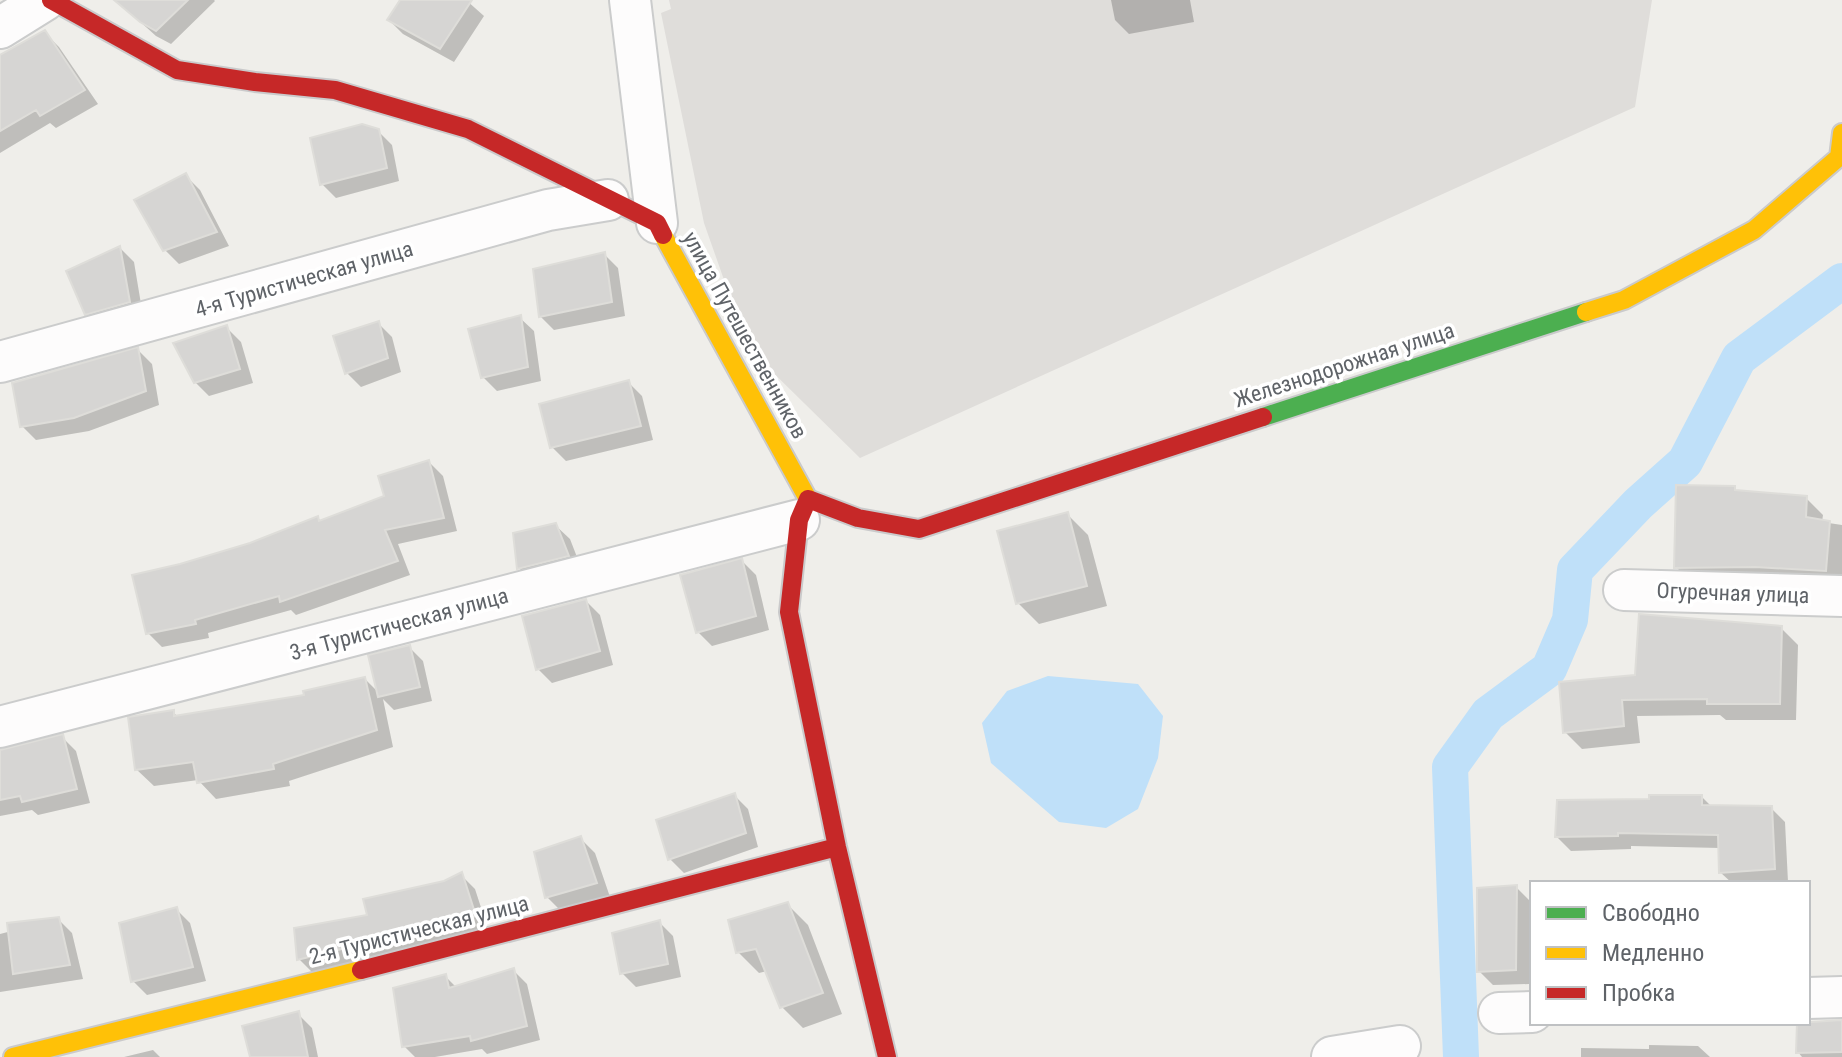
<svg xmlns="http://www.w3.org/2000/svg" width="1842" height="1057" font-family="'Roboto Condensed',sans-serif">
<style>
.industrial{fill:#dfddda}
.water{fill:#bfe0f9}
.shadow{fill:#0003}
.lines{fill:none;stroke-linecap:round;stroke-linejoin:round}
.canal{stroke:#bfe0f9;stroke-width:36}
.building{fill:#d6d5d3;stroke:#deddd9;stroke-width:2}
.street-casing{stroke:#cbcccc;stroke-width:44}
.fast-casing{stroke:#cacacb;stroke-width:22}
.slow-casing{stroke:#cacacb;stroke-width:22}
.jam-casing{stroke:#cacacb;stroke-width:22}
.street{stroke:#fdfcfc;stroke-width:40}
.fast{stroke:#4caf50;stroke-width:18}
.slow{stroke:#ffc107;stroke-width:18}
.jam{stroke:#c62828;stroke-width:18}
.labels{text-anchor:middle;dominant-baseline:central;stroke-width:7;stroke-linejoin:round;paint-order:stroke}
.street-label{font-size:22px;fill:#5f6368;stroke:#fff}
</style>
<rect width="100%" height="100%" fill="#efeeea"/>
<!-- industrial -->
<path class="industrial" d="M669 0H1652L1635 107 860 458 748 348 704 223 661 13 671 9Z"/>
<!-- water -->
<path class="water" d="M1048 676 1138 684 1163 716 1158 758 1138 809 1106 828 1059 822 991 763 982 723 1007 691Z"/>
<!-- shadow -->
<path class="shadow" d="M116 0H214L215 1 171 44 156 36Z
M402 0H466L484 16 454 62 403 34 389 20Z
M1111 0H1190L1194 22 1129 34 1115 20Z
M45 33 59 47 98 104 56 128 50 123 0 153V61Z
M378 131 392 145 399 181 336 198 322 184Z
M186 176 200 190 229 246 179 264 165 250Z
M120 248 134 262 143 316 101 328 87 313Z
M604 254 618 268 625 316 554 330 540 316Z
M520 318 534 331 541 381 497 391 483 377Z
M378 323 392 337 401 372 361 387 347 373Z
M227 328 241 342 253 383 209 396 195 382Z
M138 350 152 364 159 405 89 431 36 440 22 426Z
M628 382 642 396 653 440 566 461 552 447Z
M429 462 443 476 457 531 398 544 410 575 296 615 291 610 208 633 209 638 162 647 148 633 251 545 318 518 322 522 387 497Z
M1734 488 1738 492 1806 498 1823 515 1822 522 1842 525V587L1693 584 1676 567Z
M1067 514 1088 535 1107 606 1039 624 1018 603Z
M555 525 570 539 582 570 533 582 519 568Z
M742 561 756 575 769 630 712 646 698 632Z
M586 601 600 615 613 665 552 683 538 669Z
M1781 628 1798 645 1796 720H1726L1720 715 1637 716 1640 743 1582 749 1565 732 1636 677Z
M409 647 423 661 432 701 394 710 383 699 393 747 289 781 290 786 216 799 198 780 154 786 136 769 173 712 179 718 306 697 365 679 379 693Z
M62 737 76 751 90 803 38 815 32 810 0 816V753Z
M734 795 748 809 758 847 684 873 670 859 658 821Z
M1702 797 1712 807 1771 808 1785 822 1788 882 1732 883 1721 873 1720 848 1631 846V849L1571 851 1557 837 1651 801Z
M581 839 595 853 610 897 561 911 547 897Z
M461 875 475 889 488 929 313 973 299 959 369 917Z
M1516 887 1530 901 1529 984 1493 985 1479 971Z
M787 904 808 925 842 1014 803 1028 782 1007 767 971 759 973 738 952Z
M176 909 190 923 206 981 147 995 133 981Z
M58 919 72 933 83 979 0 992V934Z
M659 922 673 936 681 977 636 987 622 973Z
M513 970 527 984 540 1040 487 1054 482 1049 435 1057H415L404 1046 446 977 457 988Z
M298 1014 312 1028 318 1057H252Z
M1842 1020V1057H1802L1798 1052Z
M1649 1045 1698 1046 1710 1057H1581V1048L1649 1049Z
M153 1050 160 1057H124Z"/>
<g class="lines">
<!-- canal -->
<path class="canal" d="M1461 1057 1450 767 1488 714 1549 669 1570 620 1575 570 1638 504 1685 462 1739 358 1842 281"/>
</g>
<!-- building -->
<path class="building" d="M114 0H188L156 31 140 22Z
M400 0H472L440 49 387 20Z
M45 30 85 90 40 116 36 110 0 131V55Z
M362 124 379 129 387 168 320 185 310 138Z
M186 173 217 232 163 251 134 200Z
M120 246 130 302 85 315 66 271Z
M605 252 612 302 539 317 533 269Z
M521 315 528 367 481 378 468 329Z
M379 321 388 358 345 374 333 336Z
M227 325 240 369 194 383 173 343Z
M138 347 146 391 74 418 20 427 12 383Z
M629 380 641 426 550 448 539 404Z
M429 460 444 518 385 530 398 561 280 602 279 596 195 620 196 624 146 634 132 575 180 564 250 543 318 516 319 521 384 496 378 476Z
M1676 485 1735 486V490L1807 496 1806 517 1830 521 1826 571 1755 567 1674 568Z
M1068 512 1087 586 1016 604 997 531Z
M556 523 569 556 517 569 513 533Z
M742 558 756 616 696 633 680 575Z
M586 599 600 651 536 670 522 616Z
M1639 614 1782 626 1780 704H1707V699L1622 700 1624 726 1563 733 1559 682 1635 675Z
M410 645 420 687 378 697 368 655Z
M365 677 377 730 273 764 274 769 197 783 193 762 135 770 128 717 174 710V716L304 695 303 691Z
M63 734 77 789 22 802 20 796 0 800V750Z
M735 793 746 833 668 860 656 820Z
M1649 795H1702V805L1772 806 1775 869 1719 873 1718 835 1618 833V836L1555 837 1557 800 1649 799Z
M581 836 597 883 545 898 534 852Z
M462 872 476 916 297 960 294 928 367 915 363 899 444 881Z
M1517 885 1516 970 1477 972V888Z
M788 902 823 993 780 1008 756 949 736 953 728 920Z
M177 907 193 967 131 982 119 923Z
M59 917 70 965 13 974 7 923Z
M660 920 668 964 620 974 612 933Z
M514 968 527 1026 471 1041 470 1036 402 1047 393 988 446 974 449 988Z
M299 1011 308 1057H250L242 1026Z
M1842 1020V1052L1796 1053 1797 1023Z"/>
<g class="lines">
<!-- street casing -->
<g class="street-casing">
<path id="street" d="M630 0 657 223
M0 28 45 0
M0 362 548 210 608 200
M1624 590 1842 596
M0 727 799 520
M1808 998 1842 997
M1499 1013 1532 1012
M1332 1057 1400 1046"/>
</g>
<!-- fast casing -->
<g class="fast-casing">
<path id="fast" d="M1263 417 1586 312"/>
</g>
<!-- slow casing -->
<g class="slow-casing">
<path id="slow" d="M663 235 808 499
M1586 312 1624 300 1754 230 1839 157 1842 133
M13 1057 361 970"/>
</g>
<!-- jam casing -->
<g class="jam-casing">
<path id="jam" d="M51 0 177 70 255 82 335 90 468 129 657 223 663 235
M808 499 858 518 919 529 1263 417
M808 499 799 520 789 612 837 847 887 1057
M361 970 837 847"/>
</g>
<!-- street -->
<use href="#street" class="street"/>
<!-- fast -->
<use href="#fast" class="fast"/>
<!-- slow -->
<use href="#slow" class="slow"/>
<!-- jam -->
<use href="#jam" class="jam"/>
</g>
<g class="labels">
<!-- street labels -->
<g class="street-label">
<text transform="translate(304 279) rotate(-16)">4-я Туристическая улица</text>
<text transform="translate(745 335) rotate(61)">улица Путешественников</text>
<text transform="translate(1344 365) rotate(-18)">Железнодорожная улица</text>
<text transform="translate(1733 593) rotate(2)">Огуречная улица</text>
<text transform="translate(399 624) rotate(-15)">3-я Туристическая улица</text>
<text transform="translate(419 930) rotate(-14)">2-я Туристическая улица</text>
</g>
</g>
<!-- legend -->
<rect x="1530" y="881" width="280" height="144" fill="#ffffff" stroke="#bfc1c3" stroke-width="2"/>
<rect x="1546" y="907" width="40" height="12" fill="#4caf50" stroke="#bfc1c3" stroke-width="2"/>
<text x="1602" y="921" font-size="24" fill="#5f6368">Свободно</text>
<rect x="1546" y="947" width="40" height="12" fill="#ffc107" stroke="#bfc1c3" stroke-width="2"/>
<text x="1602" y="961" font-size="24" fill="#5f6368">Медленно</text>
<rect x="1546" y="987" width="40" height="12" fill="#c62828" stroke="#bfc1c3" stroke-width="2"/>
<text x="1602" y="1001" font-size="24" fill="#5f6368">Пробка</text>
</svg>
